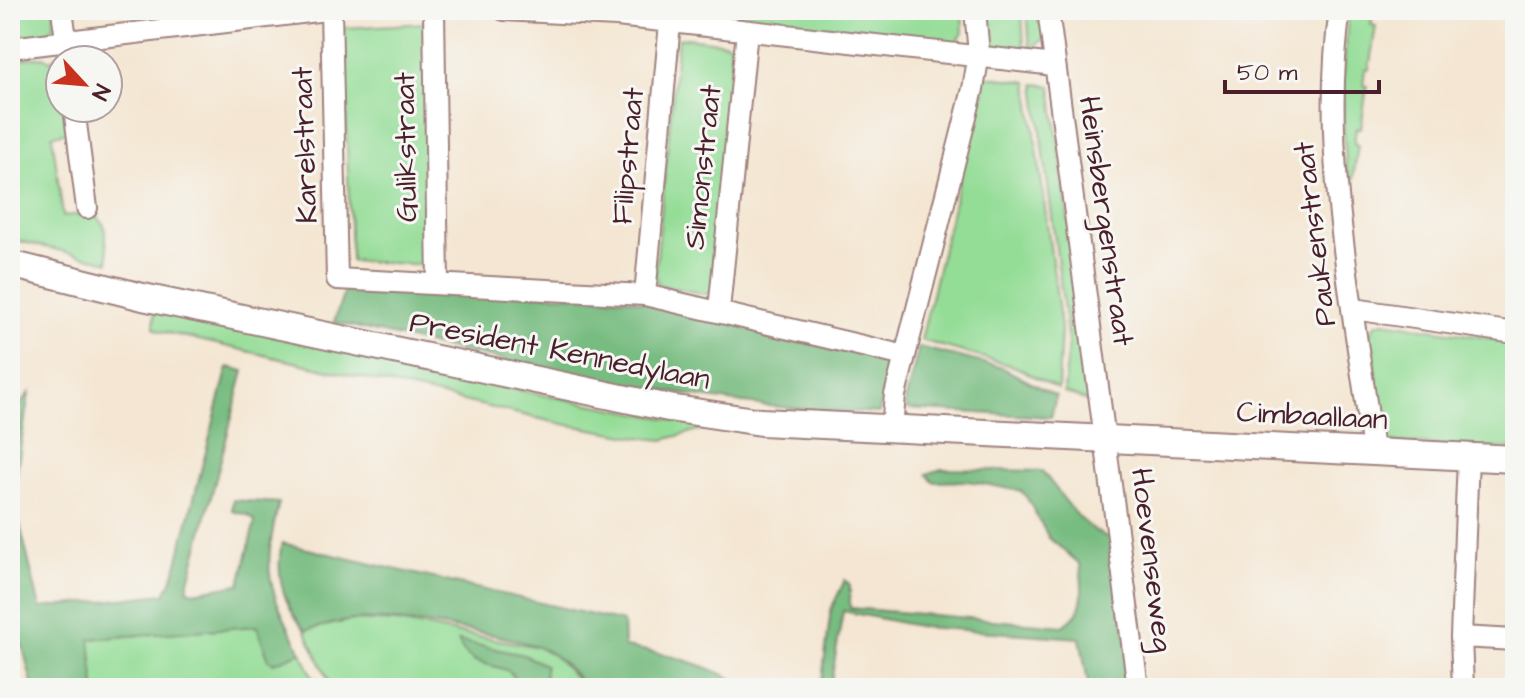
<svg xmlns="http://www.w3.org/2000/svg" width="1525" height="698" font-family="'Architects Daughter',sans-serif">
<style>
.green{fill:#94dd97;stroke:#6f7e61;stroke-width:2}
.forest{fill:#77bc80;stroke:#606e56;stroke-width:2}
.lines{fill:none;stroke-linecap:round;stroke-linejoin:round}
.minor-casing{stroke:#9f827e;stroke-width:24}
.tertiary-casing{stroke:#9f827e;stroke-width:30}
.minor{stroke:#fff;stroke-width:20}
.tertiary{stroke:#fff;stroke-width:26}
.labels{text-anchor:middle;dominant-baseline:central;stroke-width:6;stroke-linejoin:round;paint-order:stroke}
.street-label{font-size:30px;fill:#4a1f2b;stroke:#f6f6f2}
</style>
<rect width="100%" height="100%" fill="#f6f6f2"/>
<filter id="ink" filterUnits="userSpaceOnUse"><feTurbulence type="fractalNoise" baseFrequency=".0125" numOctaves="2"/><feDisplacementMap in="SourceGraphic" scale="16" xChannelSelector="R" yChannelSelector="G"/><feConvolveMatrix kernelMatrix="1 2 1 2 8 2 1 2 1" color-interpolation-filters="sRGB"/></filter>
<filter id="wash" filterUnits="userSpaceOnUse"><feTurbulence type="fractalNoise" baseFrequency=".006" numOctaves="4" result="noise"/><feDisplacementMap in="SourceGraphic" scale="32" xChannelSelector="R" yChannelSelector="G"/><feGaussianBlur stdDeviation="1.8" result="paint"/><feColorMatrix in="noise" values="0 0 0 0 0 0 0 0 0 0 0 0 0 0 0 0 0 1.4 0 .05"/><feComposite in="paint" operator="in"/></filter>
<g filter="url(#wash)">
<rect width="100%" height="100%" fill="#f4e6d2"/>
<!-- green -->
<path class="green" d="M10 10H54V26L46 34 13 39 10 35Z
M634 10H962L963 33 955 44Z
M981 10H1022L1024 50 1000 48 990 43Z
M1027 10H1042L1044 39 1030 49Z
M1349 10H1374L1371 25 1376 26 1369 69H1365L1363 85 1367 86 1361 128H1356L1354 144 1358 145 1352 185 1348 184C1341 125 1342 69 1349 10Z
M428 23 431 265 351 261 343 28Z
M686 38 727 43 731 47 735 43 737 47 712 292 705 294 659 285 655 277 678 39Z
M42 57 51 60 55 57 60 62V108H68L71 132 52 135 63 216 93 213 104 225 109 262 10 239V60Z
M984 76 1028 82 1061 328 1058 389 1016 367 921 340Z
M1035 84 1051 86 1092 403 1064 392 1068 342Z
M155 307 449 377 710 427 663 440 637 437 558 423 160 331 154 328Z
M1383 322 1515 342V449L1386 442 1378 420 1381 413 1373 349 1367 338 1375 325Z
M353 620 396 622 539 647 555 656 585 688H544L545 665 471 660 511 671 516 677 515 688H332L305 630Z
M257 626 269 660 274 663 301 652 318 688H95L89 639Z"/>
<!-- forest -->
<path class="forest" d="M346 286 626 298 891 359 879 413C837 410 794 410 752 404 611 386 473 354 334 322Z
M919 347 1003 368 1056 396 1051 417 907 409 905 401Z
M228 367 244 371 187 589 193 592 240 584 255 521 248 515 232 511 233 500 279 503C261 575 268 587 301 652L274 663 269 660 257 626 90 639 95 688H33L10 595V417L29 393 13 496 40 608 165 594 174 575Z
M941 469 1042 471C1063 496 1080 528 1112 539L1133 688H1089L1080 638 922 627 843 611 830 688H821L831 609 845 580 850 585V608L1063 626C1087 612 1083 589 1080 564L1049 538 1026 496 1021 491 968 481 933 482 927 474Z
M282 543 623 622 624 647C671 654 709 665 750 688H585C574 672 558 656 540 648 506 633 390 617 353 620 337 622 320 627 305 630 284 605 275 575 282 543Z
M458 641 524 655 545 665 544 688H515C517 654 471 678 458 641Z"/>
</g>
<g filter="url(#ink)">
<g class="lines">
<!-- minor casing -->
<g class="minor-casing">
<path id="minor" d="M62 10 69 60
M331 10 337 279 645 295 905 356
M434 10 438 284
M504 10 617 16 1055 65
M1048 10 1138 688
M1340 10C1319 151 1354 309 1373 451
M10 48 326 10
M74 108 87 208
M645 295 670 23
M1354 309 1515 333
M719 310 747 31
M892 428 895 395 973 89 979 54 975 10
M1461 637 1515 640
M1463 688 1461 637 1468 457"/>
</g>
<!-- tertiary casing -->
<g class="tertiary-casing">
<path id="tertiary" d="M10 264 143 297 669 408 761 422 1515 459"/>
</g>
<!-- minor -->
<use href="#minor" class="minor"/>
<!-- tertiary -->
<use href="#tertiary" class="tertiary"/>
</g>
</g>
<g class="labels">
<!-- street labels -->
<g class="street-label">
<text transform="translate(305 145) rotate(-92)">Karelstraat</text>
<text transform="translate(406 147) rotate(-91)">Gulikstraat</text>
<text transform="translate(628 156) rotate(-85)">Filipstraat</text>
<text transform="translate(703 167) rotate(-84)">Simonstraat</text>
<text transform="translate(1106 221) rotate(82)">Heinsbergenstraat</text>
<text transform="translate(1315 234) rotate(-97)">Paukenstraat</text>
<text transform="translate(560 351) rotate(11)">President Kennedylaan</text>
<text transform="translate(1312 416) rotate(3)">Cimbaallaan</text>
<text transform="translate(1152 560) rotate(83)">Hoevenseweg</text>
</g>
</g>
<!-- margin -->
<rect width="1525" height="698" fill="none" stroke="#f6f6f2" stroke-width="40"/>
<!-- north arrow -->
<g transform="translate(84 84) rotate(116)"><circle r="38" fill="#f6f6f2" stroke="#b1a0a2" stroke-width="2"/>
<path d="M0-6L14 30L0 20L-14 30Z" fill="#c8321e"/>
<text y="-12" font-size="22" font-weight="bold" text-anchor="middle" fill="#4a1f2b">N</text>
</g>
<!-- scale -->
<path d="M1225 80v12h154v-12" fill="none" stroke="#4a1f2b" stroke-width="4"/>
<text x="1237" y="80" font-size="24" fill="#4a1f2b" stroke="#f6f6f2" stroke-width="6" paint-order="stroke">50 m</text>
</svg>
